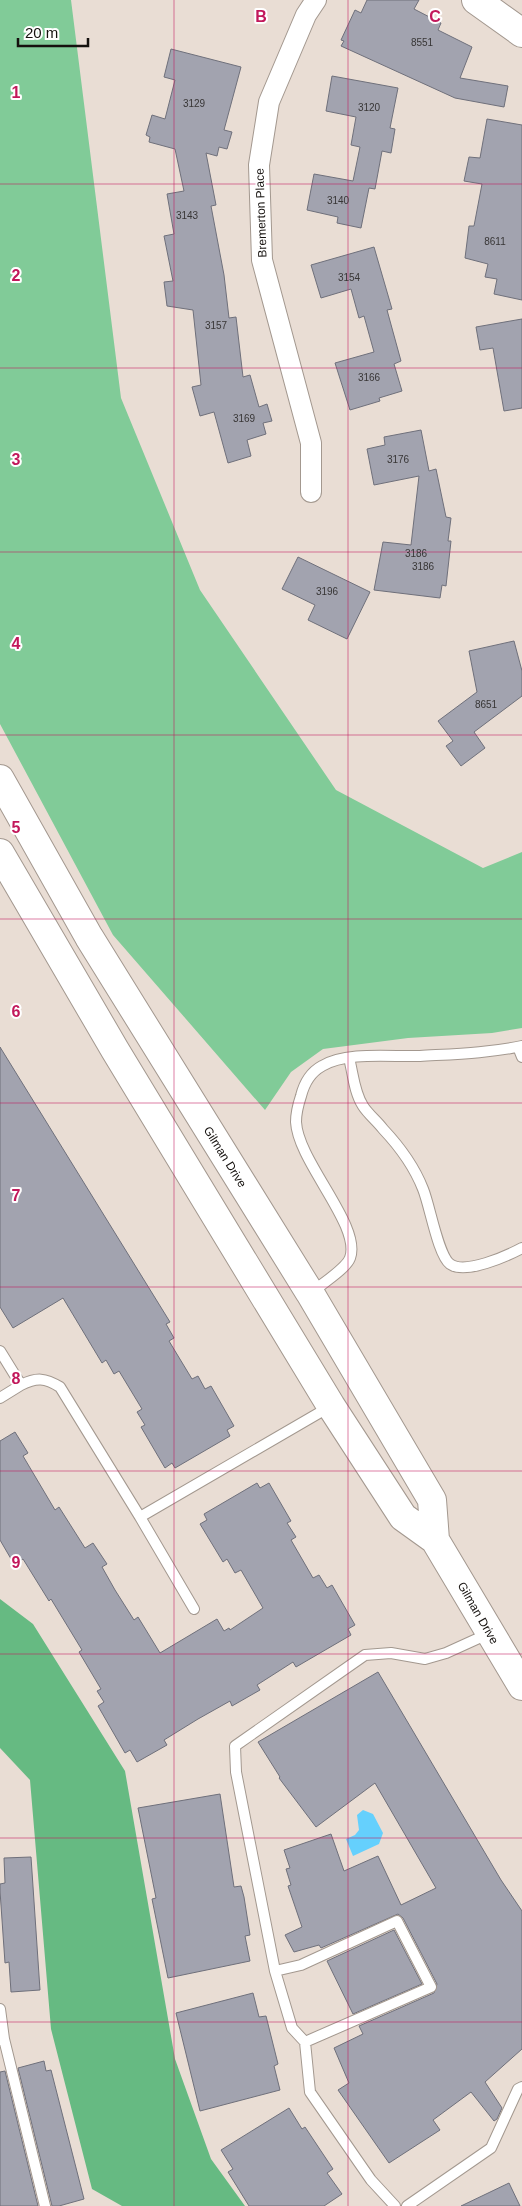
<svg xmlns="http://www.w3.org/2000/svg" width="522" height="2206" font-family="Arial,sans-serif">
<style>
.green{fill:#81cb98}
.forest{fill:#66ba82}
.water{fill:#65d0fd}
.building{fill:#a2a3af;stroke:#6f707b}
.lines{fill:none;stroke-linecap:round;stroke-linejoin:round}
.lane-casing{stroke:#a3988f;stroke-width:12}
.street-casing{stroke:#a3988f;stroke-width:22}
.secondary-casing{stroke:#a3988f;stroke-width:30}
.lane{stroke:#fff;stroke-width:10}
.street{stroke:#fff;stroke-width:20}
.secondary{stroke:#fff;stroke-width:28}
.grid{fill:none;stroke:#c2185b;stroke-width:1;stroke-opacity:0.55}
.labels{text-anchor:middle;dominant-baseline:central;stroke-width:4;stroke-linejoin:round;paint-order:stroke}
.number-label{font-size:10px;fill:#383636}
.street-label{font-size:12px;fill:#15110e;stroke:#fff}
.grid-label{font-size:16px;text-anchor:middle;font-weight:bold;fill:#c2185b;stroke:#fff;stroke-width:4;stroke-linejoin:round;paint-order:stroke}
</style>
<rect width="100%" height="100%" fill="#e9ddd4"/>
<!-- green -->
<path class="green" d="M0 0H71L121 398 200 590 336 790 483 868 522 852V1028L492 1033 408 1038 323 1049 291 1072 265 1110 113 935 0 724Z"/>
<!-- forest -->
<path class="forest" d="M0 1599 33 1624 125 1771 175 2059 211 2159 245 2206H122L92 2189 51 2029 30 1780 0 1748Z"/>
<!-- water -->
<path class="water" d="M363 1810 373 1814 383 1833 379 1844 353 1856 346 1839 355 1835 359 1830 357 1815Z"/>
<!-- building -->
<path class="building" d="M367 0H419L414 9 441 23 438 30 472 47 460 78 508 86 504 107 455 98 341 46 344 41 341 40 355 10 361 13Z
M171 49 241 67 224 130 232 132 227 149 219 147 217 156 206 153 216 205 211 206 224 275 229 318 236 317 243 377 250 375 259 407 267 404 272 421 263 423 266 434 247 440 251 456 228 463 214 412 200 416 192 387 201 385 193 310 167 306 164 282 173 281 164 236 174 234 167 194 184 191 175 149 149 142 150 137 146 135 152 115 165 119 175 80 164 77Z
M332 76 398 88 390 128 395 129 391 153 382 151 375 189 369 188 361 228 337 223 338 217 307 210 314 174 353 181 360 147 351 145 356 117 326 111Z
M487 119 522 125V300L494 294 497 279 485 277 488 264 465 258 469 226H474L482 184 464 181 469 157 480 158Z
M374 247 392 309 387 310 401 361 394 364 402 391 379 398 380 401 350 410 335 363 374 352 364 316 359 318 351 289 321 298 311 265Z
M522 319V408L504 411 493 348 480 350 476 327Z
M421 430 429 471 436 469 446 517 451 518 448 541H451L446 586 442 585 440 598 374 590 383 542 411 545 419 476 374 485 367 449 385 445 384 437Z
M298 557 370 592 347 639 308 620 315 605 282 589Z
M514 641 522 671V696L474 732 485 748 461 766 446 746 453 741 438 721 477 692 469 651Z
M0 1047 170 1322 166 1324 174 1338 169 1341 192 1379 198 1376 205 1389 211 1386 234 1426 227 1430 230 1436 175 1468 172 1463 165 1468 141 1427 145 1425 137 1412 142 1409 119 1371 114 1374 106 1360 102 1363 63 1298 13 1328 0 1307Z
M15 1432 28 1453 23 1456 55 1510 59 1507 85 1548 93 1543 107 1564 102 1567 115 1590 134 1620 138 1617 160 1653 217 1619 224 1631 229 1628 230 1630 263 1608 241 1570 235 1573 227 1559 223 1562 200 1524 207 1520 204 1514 257 1483 260 1488 269 1483 291 1521 287 1523 296 1537 291 1540 313 1578 319 1575 327 1588 332 1585 355 1625 348 1629 351 1635 296 1667 293 1662 257 1685 260 1690 232 1706 230 1701 198 1719 164 1740 167 1745 137 1762 130 1750 125 1753 98 1706 104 1702 97 1691 101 1689 79 1652 82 1650 51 1599 49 1601 23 1559 14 1564 0 1540V1441Z
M378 1672 501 1880 522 1911V2049L485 2082 502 2108 497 2119 494 2121 471 2092 433 2120 440 2130 389 2163 338 2090 349 2083 334 2048 363 2034 359 2026 434 1993 437 1984 403 1918 398 1914 321 1948 319 1945 294 1952 285 1935 302 1927 288 1886 291 1885 286 1869 290 1868 284 1850 331 1834 344 1871 378 1856 401 1905 436 1888 375 1783 316 1827 279 1778 280 1777 258 1742Z
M220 1794 234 1887 241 1886 244 1897 250 1935 245 1936 250 1961 168 1978 152 1899 156 1898 138 1808Z
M31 1857 40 1990 11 1992 9 1962 5 1963 0 1891V1884L5 1883 4 1858Z
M394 1930 422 1984 353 2014 327 1961Z
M253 1993 259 2017 266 2016 278 2064 274 2066 280 2090 200 2111 176 2013Z
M44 2061 46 2071 51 2070 84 2199 59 2206H52L18 2068Z
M5 2071 38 2206H0V2072Z
M289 2108 302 2129 305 2127 333 2169 327 2173 342 2194 324 2206H249L228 2172 233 2169 221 2150Z
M509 2183 520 2206H461Z"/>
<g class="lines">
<!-- lane casing -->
<g class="lane-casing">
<path id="lane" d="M518 1047 522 1057
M349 1058C353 1073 354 1092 363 1106 368 1114 377 1121 383 1129 400 1147 414 1166 423 1189 430 1206 438 1255 450 1264 465 1275 507 1256 522 1248
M311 1293C320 1285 346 1269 350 1258 362 1226 298 1162 296 1122 296 1114 298 1105 301 1096 304 1084 311 1072 322 1066 346 1051 392 1057 420 1056 453 1054 489 1053 522 1046
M0 1351 21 1385C37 1377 45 1378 60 1387L140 1517 331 1406
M0 1398 21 1385
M140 1517 194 1609
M275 1971 301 1965 397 1921 431 1987 305 2042
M0 2009 4 2039 0 2040
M4 2039 45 2206
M395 2206 371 2180 310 2092 305 2042 292 2028 275 1971 236 1772 235 1746 365 1655 391 1653 425 1659 446 1653 490 1633
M407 2206 491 2148 518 2089 522 2087"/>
</g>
<!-- street casing -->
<g class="street-casing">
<path id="street" d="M311 492V443L262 260 259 165 269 102 306 15 316 0"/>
</g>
<!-- secondary casing -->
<g class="secondary-casing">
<path id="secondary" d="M476 0 522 33
M0 779 89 937 310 1293 432 1500 435 1540 522 1686
M0 853 115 1050 331 1406 403 1517 435 1540"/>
</g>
<!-- lane -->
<use href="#lane" class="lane"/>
<!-- street -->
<use href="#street" class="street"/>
<!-- secondary -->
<use href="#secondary" class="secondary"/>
</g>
<!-- grid -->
<path class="grid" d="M174 0V2206M348 0V2206M0 184H522M0 368H522M0 552H522M0 735H522M0 919H522M0 1103H522M0 1287H522M0 1471H522M0 1654H522M0 1838H522M0 2022H522"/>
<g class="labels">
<!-- number labels -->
<g class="number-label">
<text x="422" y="42">8551</text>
<text x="194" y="103">3129</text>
<text x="369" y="107">3120</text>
<text x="338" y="200">3140</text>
<text x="187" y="215">3143</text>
<text x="495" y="241">8611</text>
<text x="349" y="277">3154</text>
<text x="216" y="325">3157</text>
<text x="369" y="377">3166</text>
<text x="244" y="418">3169</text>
<text x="398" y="459">3176</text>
<text x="416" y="553">3186</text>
<text x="423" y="566">3186</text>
<text x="327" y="591">3196</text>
<text x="486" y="704">8651</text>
</g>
<!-- street labels -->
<g class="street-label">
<text transform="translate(261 213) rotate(-92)">Bremerton Place</text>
<text transform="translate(225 1157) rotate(58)">Gilman Drive</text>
<text transform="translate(478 1613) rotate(60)">Gilman Drive</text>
</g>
</g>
<g class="grid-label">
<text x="261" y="22">B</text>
<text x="435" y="22">C</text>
<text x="16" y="98">1</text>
<text x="16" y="281">2</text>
<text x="16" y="465">3</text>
<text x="16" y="649">4</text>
<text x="16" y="833">5</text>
<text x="16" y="1017">6</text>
<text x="16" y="1201">7</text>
<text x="16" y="1384">8</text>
<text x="16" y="1568">9</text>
</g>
<!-- scale -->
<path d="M18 38v8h70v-8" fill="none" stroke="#15110e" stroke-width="2.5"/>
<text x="25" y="38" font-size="15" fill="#15110e" stroke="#ffffff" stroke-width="4" paint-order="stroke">20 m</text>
</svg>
